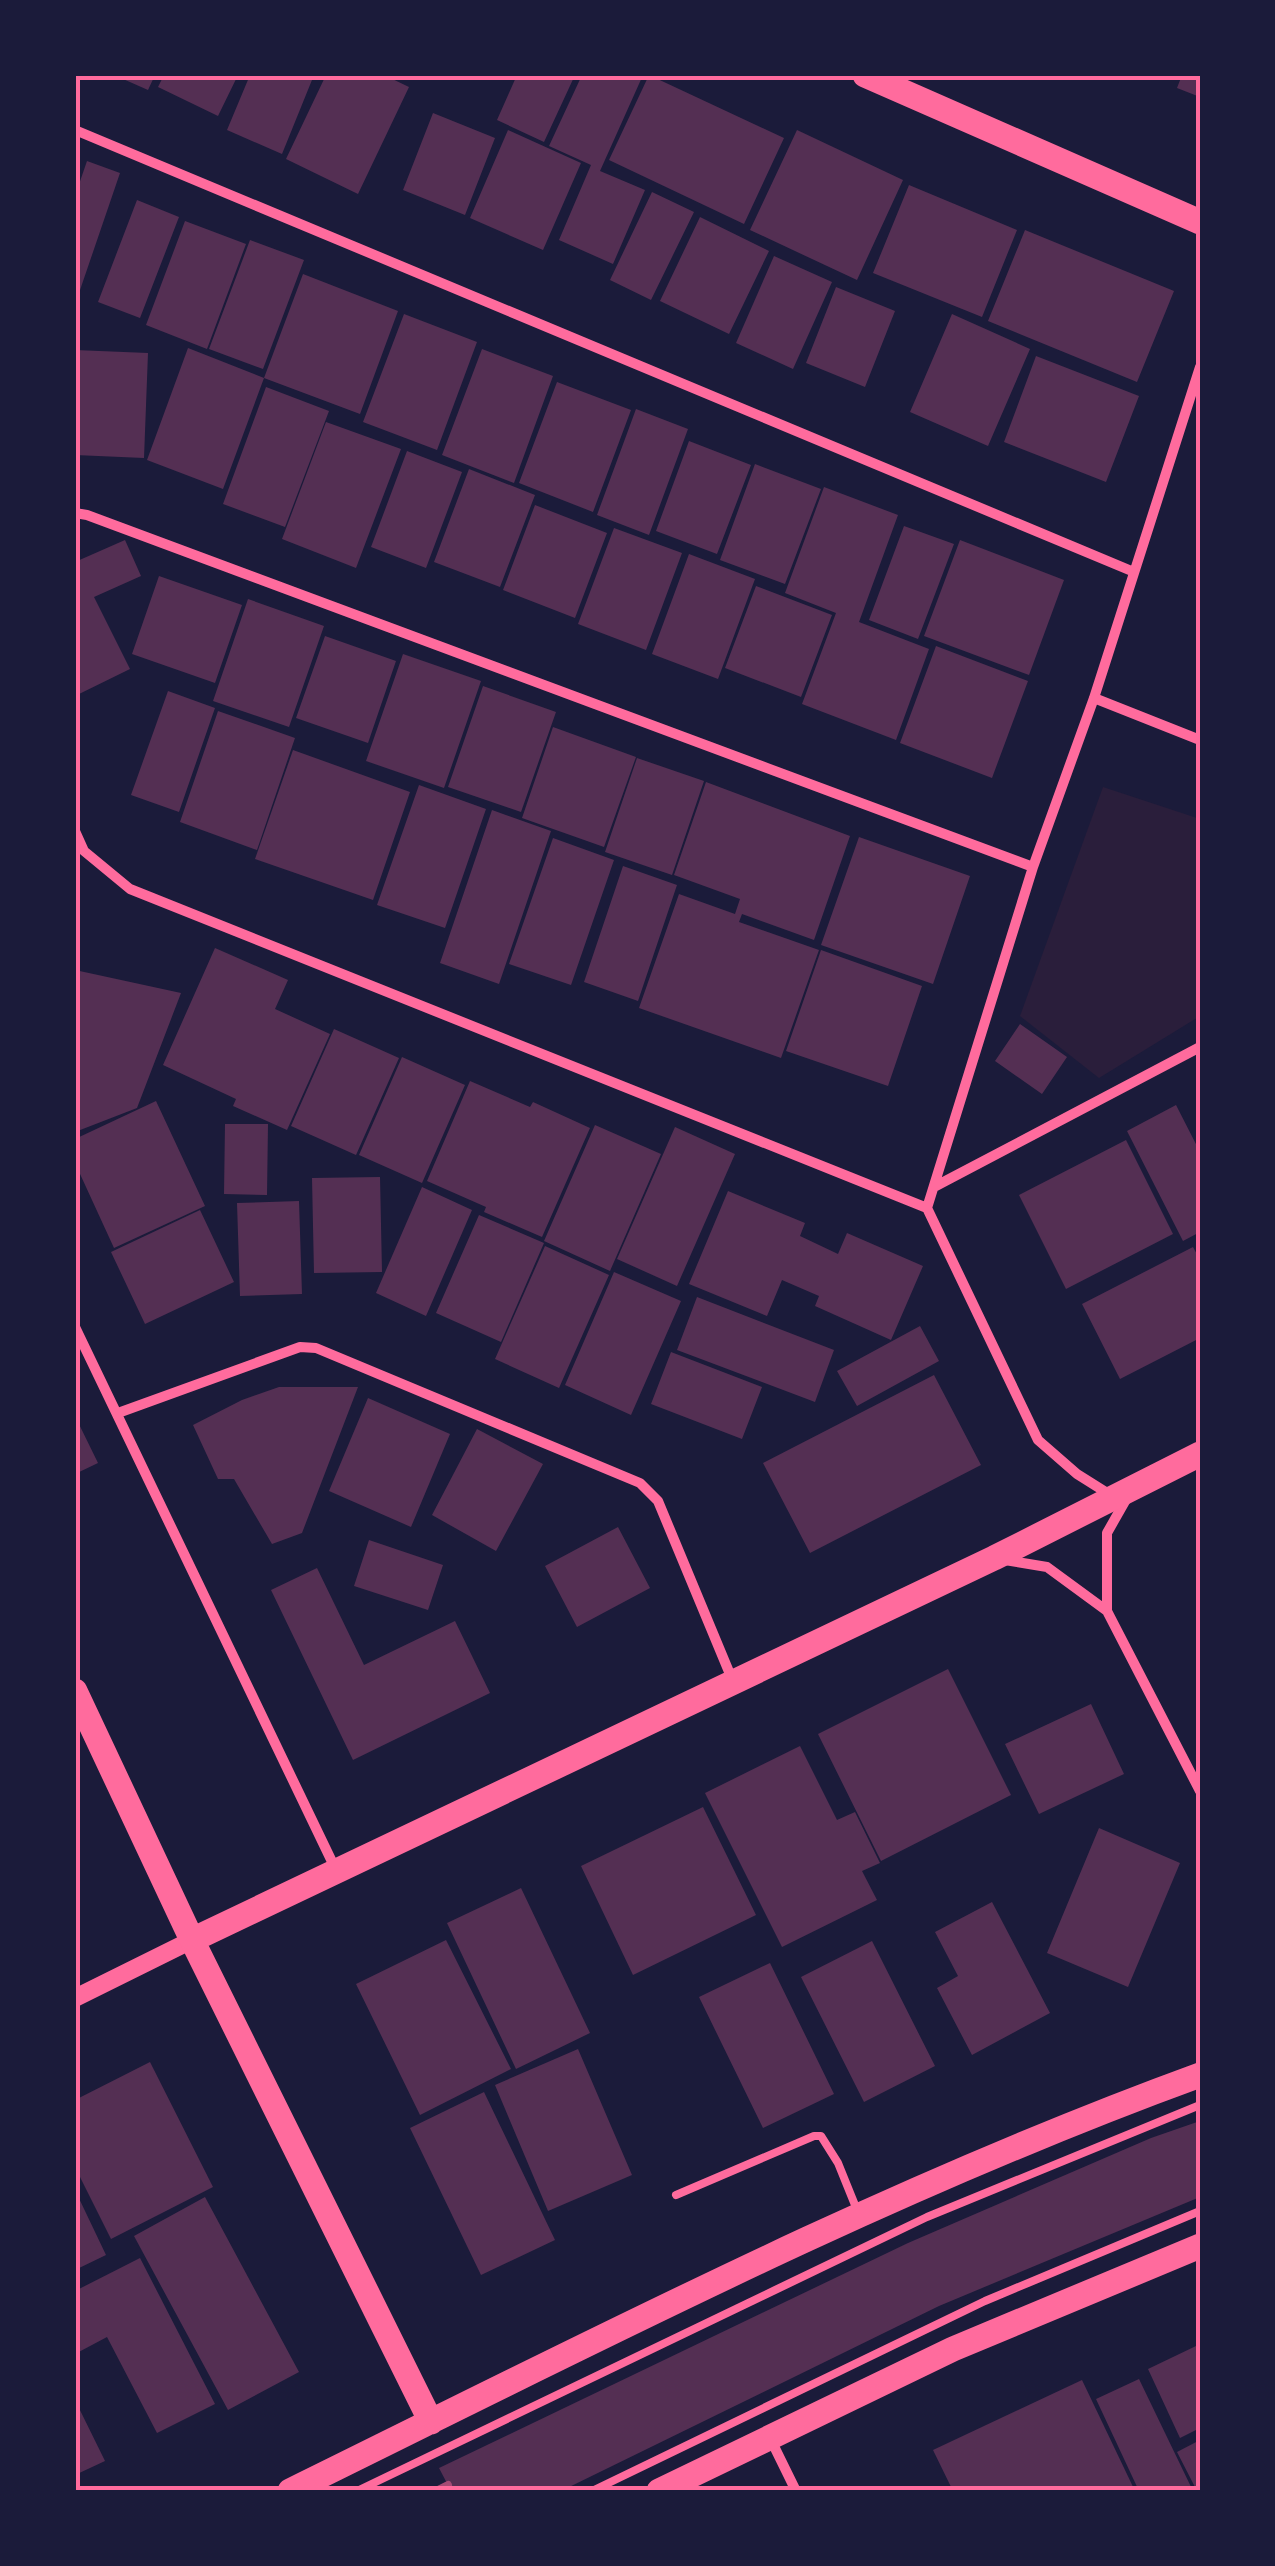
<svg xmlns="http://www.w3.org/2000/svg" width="1275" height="2566" font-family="'Public Sans',sans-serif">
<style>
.green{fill:#2a1e3b}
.building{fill:#542f53}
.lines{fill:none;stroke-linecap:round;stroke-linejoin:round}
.service{stroke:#ff6b9d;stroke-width:8}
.minor{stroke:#ff6b9d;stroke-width:10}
.tertiary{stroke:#ff6b9d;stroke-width:18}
.primary{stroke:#ff6b9d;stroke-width:25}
.rail{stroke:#a44b75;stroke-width:8}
.neatline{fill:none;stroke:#ff6b9d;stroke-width:4}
</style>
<rect width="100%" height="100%" fill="#1b1b3a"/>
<!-- green -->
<path class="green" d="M1103 787 1197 818 1200 822V1016L1099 1078 1020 1016Z"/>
<!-- building -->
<path class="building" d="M114 75H155L148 90Z
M164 75H238L218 116 158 87Z
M250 75H314L282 154 227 130Z
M326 75H384L409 87 358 194 286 159Z
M517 75H575L544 142 497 120Z
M582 75H643L600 171 645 190 613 264 559 240 591 165 549 146Z
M649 75 784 138 744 224 609 160Z
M1182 75H1200V97L1177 88Z
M433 113 495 138 465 215 403 190Z
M508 130 581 163 543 250 470 218Z
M797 130 903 180 857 280 750 230Z
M87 161 120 173 79 293 75 292V196Z
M909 185 1017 230 982 317 873 273Z
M652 192 694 212 651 300 610 280Z
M137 200 179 217 140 318 98 302Z
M700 217 769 251 729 334 660 301Z
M185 221 246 244 207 349 146 325Z
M1025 230 1174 291 1137 382 988 321Z
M250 240 304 260 263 369 209 349Z
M774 256 832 282 793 369 736 343Z
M303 274 398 311 360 414 264 378Z
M836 287 895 311 865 387 806 363Z
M404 314 477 342 437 450 363 422Z
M952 314 1030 349 988 446 910 412Z
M188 348 264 378 223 489 147 460Z
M482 349 553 376 514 483 442 455Z
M75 350 148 353 144 458 75 455Z
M1036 356 1139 396 1106 482 1004 442Z
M557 382 631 410 593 512 519 483Z
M266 387 329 411 285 527 223 504Z
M636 409 688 429 649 535 597 515Z
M326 422 401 449 356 568 282 539Z
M689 441 751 465 717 554 656 531Z
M407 451 462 472 426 568 371 547Z
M755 464 821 489 785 584 720 560Z
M469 469 535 495 500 587 434 562Z
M824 487 898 515 859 622 929 649 896 740 802 704 836 613 785 593Z
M535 505 607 533 575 618 503 590Z
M904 526 954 544 918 639 869 620Z
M614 528 682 553 646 650 578 624Z
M125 540 141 576 94 597 130 669 75 696V562Z
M960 540 1064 580 1029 675 924 636Z
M689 554 755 579 718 679 652 654Z
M159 576 242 605 215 683 132 654Z
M756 586 832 615 801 697 725 668Z
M248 599 324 626 289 727 213 701Z
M325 636 396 661 368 743 296 718Z
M936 646 1028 681 992 778 900 743Z
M403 654 481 681 444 788 366 761Z
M483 686 556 712 521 812 448 787Z
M168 691 215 708 179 812 131 795Z
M218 711 295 738 257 850 180 822Z
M553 727 636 757 604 847 522 818Z
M293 750 410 792 373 900 255 859Z
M637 758 704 781 672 875 605 852Z
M706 782 850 836 814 940 742 914 739 922 819 950 781 1058 639 1008 679 894 735 914 740 899 674 875Z
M419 785 486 809 445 928 377 905Z
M492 810 551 831 499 984 440 963Z
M859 837 970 876 933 984 821 945Z
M553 838 614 860 571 985 509 964Z
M623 866 677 885 638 1001 584 982Z
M215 948 288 980 275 1009 330 1034 287 1130 233 1106 236 1099 163 1065Z
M821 950 922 986 888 1086 786 1051Z
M75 970 181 993 137 1108 75 1132Z
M1020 1024 1067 1057 1042 1094 995 1061Z
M334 1029 399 1058 356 1155 291 1126Z
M402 1057 465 1085 422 1183 359 1155Z
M470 1081 530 1107 533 1102 590 1128 542 1237 484 1212 486 1207 427 1181Z
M156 1101 205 1206 114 1248 75 1163V1139Z
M1176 1105 1200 1152V1232L1183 1241 1127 1131Z
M225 1124H268L267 1195 224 1194Z
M595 1125 661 1154 610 1271 544 1241Z
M675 1127 735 1154 677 1286 617 1259Z
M1126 1140 1173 1234 1066 1289 1019 1195Z
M380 1177 382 1272 314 1273 312 1178Z
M422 1187 472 1210 426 1316 376 1293Z
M728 1191 805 1223 800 1236 838 1254 847 1233 923 1266 891 1340 815 1306 819 1296 782 1280 767 1316 689 1284Z
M299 1201 302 1294 240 1296 237 1203Z
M200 1210 234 1282 145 1324 111 1252Z
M479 1215 544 1243 501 1342 436 1313Z
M545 1246 609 1275 559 1388 495 1359Z
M1193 1247 1200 1260V1338L1120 1379 1082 1304Z
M614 1272 681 1301 631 1415 565 1385Z
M697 1297 834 1350 815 1402 677 1350Z
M920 1326 939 1361 857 1406 837 1371Z
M671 1352 762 1387 742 1439 651 1404Z
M934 1375 981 1465 810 1553 763 1463Z
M279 1387H358L302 1533 272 1544 234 1479H218L193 1425 242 1400Z
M368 1398 450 1434 411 1527 329 1491Z
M75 1416 98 1463 75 1474Z
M477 1429 543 1464 496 1551 432 1515Z
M618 1527 650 1588 577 1627 545 1566Z
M369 1540 443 1565 428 1610 354 1586Z
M317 1568 364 1665 455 1621 490 1693 353 1760 271 1590Z
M948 1669 1011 1795 881 1861 818 1734Z
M1091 1704 1124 1774 1039 1814 1005 1744Z
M800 1746 837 1820 855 1812 880 1863 862 1871 877 1900 782 1947 705 1793Z
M703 1807 756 1915 633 1975 581 1866Z
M1099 1828 1180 1863 1128 1987 1047 1953Z
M521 1888 590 2033 516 2069 447 1923Z
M992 1902 1050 2013 972 2055 937 1988 958 1976 935 1932Z
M446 1940 511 2069 420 2115 356 1984Z
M872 1941 935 2066 864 2102 801 1977Z
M770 1963 834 2094 763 2128 699 1997Z
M578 2049 632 2175 548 2211 495 2085Z
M150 2062 213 2187 111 2239 75 2167V2100Z
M484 2092 555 2240 481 2275 410 2128Z
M1200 2121V2197L939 2306 561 2491H451L439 2468 908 2243 1151 2138Z
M75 2190 106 2255 75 2270Z
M205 2197 299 2372 228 2410 134 2236Z
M140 2258 215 2404 157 2433 107 2337 75 2354V2291Z
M1196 2346 1200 2353V2428L1180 2438 1148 2369Z
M1139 2379 1193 2491H1139L1096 2399Z
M1082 2380 1135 2491H953L933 2450Z
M75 2400 105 2461 75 2475Z
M1200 2440V2491H1197L1177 2452Z"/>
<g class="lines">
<!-- service -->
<path class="service" d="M676 2195 814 2136H821L838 2163 857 2210
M357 2491 927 2217 1200 2105
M592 2491 985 2301 1200 2211"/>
<!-- minor -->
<path class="minor" d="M75 130 1134 572
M75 513 87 515 1033 867
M1094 698 1200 740
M75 831 84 851 130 889 927 1208
M934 1187 1200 1047
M927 1208 1033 867 1094 698 1200 367
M927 1208 1038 1440 1077 1474 1112 1496
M75 1327 336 1870
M118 1413 300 1347 316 1348 640 1483 658 1501 732 1679
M1005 1560 1047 1567 1107 1611 1200 1791
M1107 1611V1533L1128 1496
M770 2438 796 2491"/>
<!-- tertiary -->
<path class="tertiary" d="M75 1998 192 1940"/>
<!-- primary -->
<path class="primary" d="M865 75 1200 222
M75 1691 192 1940 431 2422
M192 1940 994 1558 1200 1454
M290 2491C589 2344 887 2189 1200 2075
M659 2491 953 2349 1200 2246"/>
<!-- rail -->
<path class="rail" d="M436 2491 448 2485"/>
</g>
<!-- border -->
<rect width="1275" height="2566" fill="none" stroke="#1b1b3a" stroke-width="155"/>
<rect x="78" y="78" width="1120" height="2410" class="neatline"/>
</svg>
